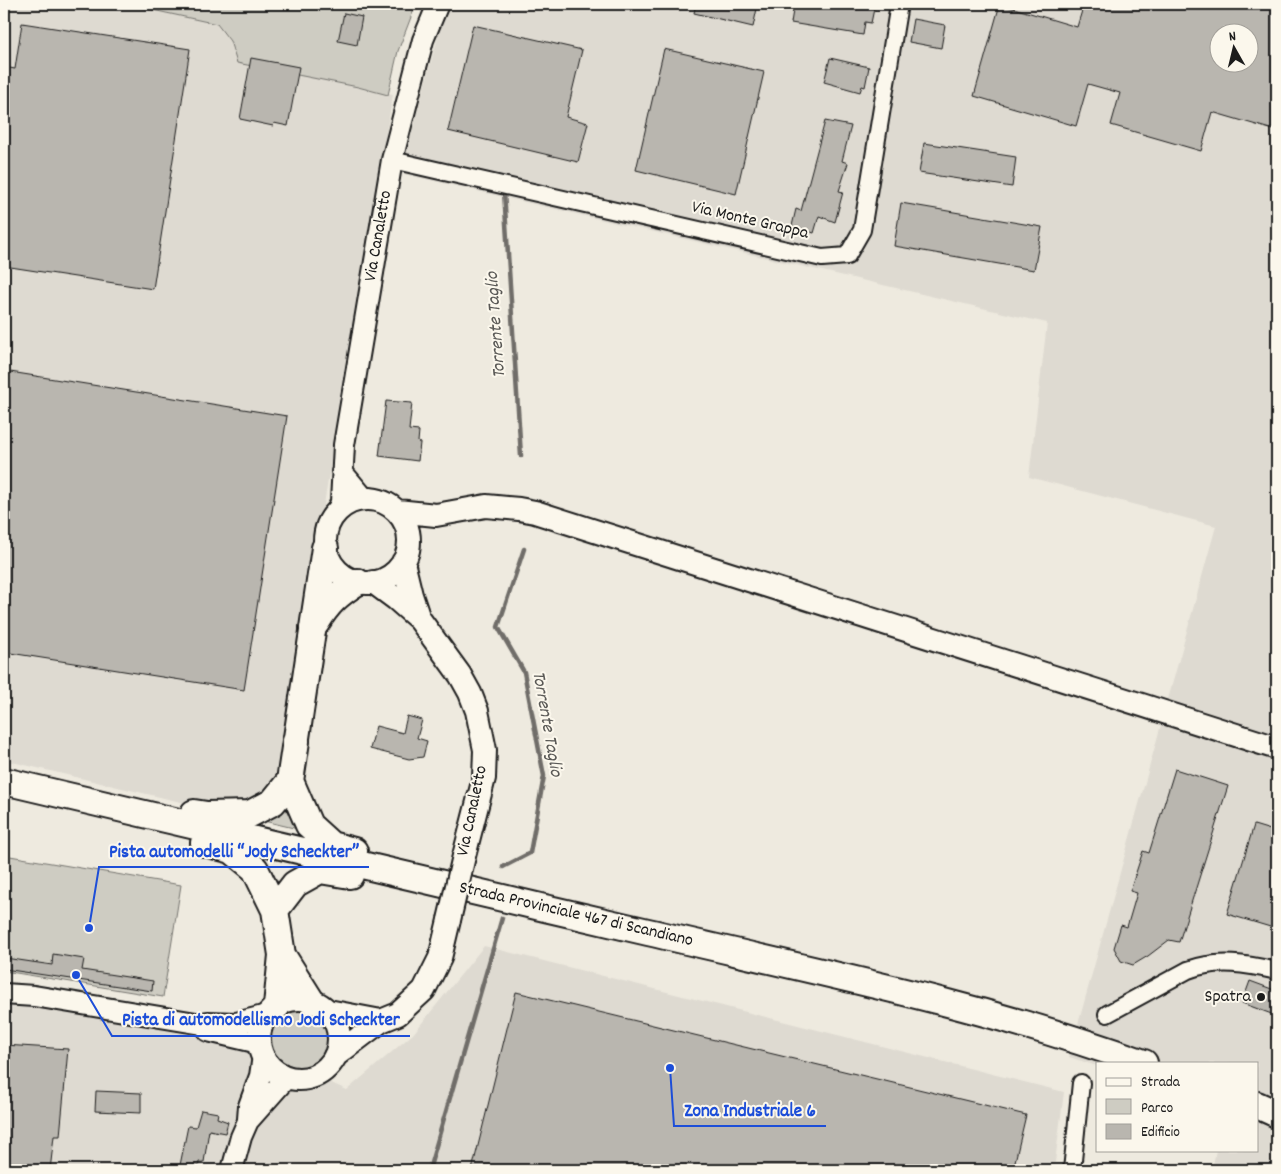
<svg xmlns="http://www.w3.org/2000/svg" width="1281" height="1174" font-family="Dekko,sans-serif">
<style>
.built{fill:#dedad1;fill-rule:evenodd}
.green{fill:#ceccc2;stroke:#75746f}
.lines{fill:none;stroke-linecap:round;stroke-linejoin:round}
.stream{stroke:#6f6d69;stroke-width:4.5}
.building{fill:#b9b6af;stroke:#1c1c1c;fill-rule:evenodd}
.minor-casing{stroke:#1c1c1c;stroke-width:20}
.tertiary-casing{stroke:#1c1c1c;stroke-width:24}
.secondary-casing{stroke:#1c1c1c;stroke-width:26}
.primary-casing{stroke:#1c1c1c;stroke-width:29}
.trunk-casing{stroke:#1c1c1c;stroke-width:30}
.minor{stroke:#fbf7ec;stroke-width:16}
.tertiary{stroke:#fbf7ec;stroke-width:20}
.secondary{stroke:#fbf7ec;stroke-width:22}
.primary{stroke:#fbf7ec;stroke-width:25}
.trunk{stroke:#fbf7ec;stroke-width:26}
.secondary-bridge-casing{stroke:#1c1c1c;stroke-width:26;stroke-linecap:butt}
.secondary-bridge{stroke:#fbf7ec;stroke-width:22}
.poi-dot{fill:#1c1c1c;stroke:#fbf7ec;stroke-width:2}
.labels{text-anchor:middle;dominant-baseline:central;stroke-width:4;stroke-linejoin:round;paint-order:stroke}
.street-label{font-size:18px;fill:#1c1c1c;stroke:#fbf7ec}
.poi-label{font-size:18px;fill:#1c1c1c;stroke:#fbf7ec;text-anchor:end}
.water-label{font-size:19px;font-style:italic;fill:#5a5956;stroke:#fbf7ec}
.leader{fill:none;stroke:#1d4ed8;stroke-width:2}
.callout-dot{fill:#1d4ed8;stroke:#fbf7ec;stroke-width:2}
.callout-label{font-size:19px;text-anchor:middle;font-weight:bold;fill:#1d4ed8;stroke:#fbf7ec;stroke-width:4;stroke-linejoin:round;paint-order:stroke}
</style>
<rect width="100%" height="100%" fill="#eeeadf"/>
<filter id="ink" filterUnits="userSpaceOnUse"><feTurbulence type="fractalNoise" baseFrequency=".02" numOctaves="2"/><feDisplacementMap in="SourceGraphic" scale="10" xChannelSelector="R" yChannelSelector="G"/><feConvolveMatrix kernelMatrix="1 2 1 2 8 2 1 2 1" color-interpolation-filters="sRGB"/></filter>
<g filter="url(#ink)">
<!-- built -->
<path class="built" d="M4 4H125L217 24 230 41 238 63 393 94 280 766 260 799 210 809 4 760Z
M447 4H1277V1170H1212L1216 1150H1257V1063H1097V1066L1069 1057 1216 526 1029 477 1047 323 400 173ZM1218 32H1248V62H1218Z
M484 946 1064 1092 1054 1170H4V1003L33 1004 248 1046 347 1090 413 1034Z"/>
<!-- green -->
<path class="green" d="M125 4H416L398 51 388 95 358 87 237 63 230 41 217 24Z
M287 802 298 829 264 821 272 817Z
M4 855 181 885 163 997 4 971Z
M270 1037a30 30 0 1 1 60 0a30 30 0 1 1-60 0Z"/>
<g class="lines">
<!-- stream -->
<path class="stream" d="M504 192 521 456
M503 867 530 853 544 776 524 672 498 627 524 549
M429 1170 502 918"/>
</g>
<!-- building -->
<path class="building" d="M696 4H758L753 27 694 13Z
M794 4H875L871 23 865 22 863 35 791 23Z
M1000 4 1077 27 1084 4H1277V131L1212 112 1201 151 1111 125 1120 93 1088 84 1076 126 974 96ZM1218 32H1248V62H1218Z
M344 13 362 17 357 45 338 41Z
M913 19 945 25 941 48 909 42Z
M22 23 190 49 153 289 4 266V67L15 69Z
M473 25 582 50 566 117 588 123 578 162 448 131Z
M664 49 764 72 736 194 636 170Z
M251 58 299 67 288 126 274 123 273 126 240 119Z
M830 58 869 67 865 87 862 86 860 92 824 82Z
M825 121 851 126 842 161 848 163 839 191 843 192 835 222 819 216 814 233 792 226 796 209 801 211Z
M924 143 1016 157 1012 187 919 173Z
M901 203 1042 227 1034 270 894 246Z
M4 371 287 416 244 690 4 652Z
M386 401 412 403 409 430 419 431 418 442 420 443 418 461 379 456Z
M407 716 422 720 417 738 427 741 423 757 409 759 370 749 376 726 403 733Z
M1175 769 1228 786 1179 942 1169 940 1148 956 1133 965 1121 961 1114 948 1121 925 1127 927 1137 893 1130 891 1143 851 1149 853Z
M1254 825 1277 832V929L1227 914Z
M53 954 84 959 82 970 153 981 152 991 4 969 5 958 52 965Z
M1250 981 1277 991V1016L1242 1003Z
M516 992 1026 1115 1013 1170H472Z
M4 1045 68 1049 60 1136H54L50 1170H4Z
M96 1091 141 1093V1113L95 1111Z
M201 1110 218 1113 217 1118 228 1122 225 1133 209 1130 204 1162H199L198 1170H179L188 1126 196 1127Z"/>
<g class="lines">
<!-- minor casing -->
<g class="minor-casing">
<path id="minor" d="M392 160 822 258 847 256 862 230 899 4
M1107 1014 1188 970C1218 959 1247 964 1277 971
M1072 1170 1081 1083"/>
</g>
<!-- tertiary casing -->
<g class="tertiary-casing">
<path id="tertiary" d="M342 472 363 497 377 500
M338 510 341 502 344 445 392 160 423 40 438 4
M4 994 34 996 202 1024 208 1022 236 1023 267 1015
M208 1031 259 1043
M248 1119 249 1106 260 1076 263 1056
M232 1170 241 1137 248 1121 287 1077"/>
</g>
<!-- secondary casing -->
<g class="secondary-casing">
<path id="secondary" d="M325 541a42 42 0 1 1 84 0a42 42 0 1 1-84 0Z
M397 511 436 515 486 506 519 509 535 512 1277 748
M403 562 411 595 419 619
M373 582 396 599 420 620 460 675 470 693 477 711 485 750 484 778 464 856
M259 1039a40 40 0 1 1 80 0a40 40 0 1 1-80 0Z
M328 1011 381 1021
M335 1056 381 1021 398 1014 424 990 440 958 449 920"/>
</g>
<!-- primary casing -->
<g class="primary-casing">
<path id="primary" d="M296 741 313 628"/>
</g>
<!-- trunk casing -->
<g class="trunk-casing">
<path id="trunk" d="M316 623C328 603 338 594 357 582
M313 628 325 548
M4 781C218 831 433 882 648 932 814 971 983 1005 1144 1063
M290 781 309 825 331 845 354 851
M194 813 207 815 250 814 273 802 290 781 296 741
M204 843 232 850 255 869 275 910 282 955 277 1006
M275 910 295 884 320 870 350 875
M282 955 311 1001
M1257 1105 1277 1114"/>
</g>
<!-- minor -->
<use href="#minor" class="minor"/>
<!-- tertiary -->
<use href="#tertiary" class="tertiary"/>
<!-- secondary -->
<use href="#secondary" class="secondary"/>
<!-- primary -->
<use href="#primary" class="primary"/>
<!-- trunk -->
<use href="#trunk" class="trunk"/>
<!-- secondary-bridge casing -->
<g class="secondary-bridge-casing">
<path id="secondary-bridge" d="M449 920 464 856"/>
</g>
<!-- secondary-bridge -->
<use href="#secondary-bridge" class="secondary-bridge"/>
</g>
</g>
<!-- markers -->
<circle class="poi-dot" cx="1261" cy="997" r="5"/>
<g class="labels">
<!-- street labels -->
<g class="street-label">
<text transform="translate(750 221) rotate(13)">Via Monte Grappa</text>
<text transform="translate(379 236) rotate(-80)">Via Canaletto</text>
<text transform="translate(473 811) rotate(-78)">Via Canaletto</text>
<text transform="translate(576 915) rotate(13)">Strada Provinciale 467 di Scandiano</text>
</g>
<!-- poi labels -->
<g class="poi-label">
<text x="1251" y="997">Spatra</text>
</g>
<!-- water labels -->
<g class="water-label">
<text transform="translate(497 325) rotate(-94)">Torrente Taglio</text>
<text transform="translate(546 724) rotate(80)">Torrente Taglio</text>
</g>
</g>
<!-- callouts -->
<path class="leader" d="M89 928L99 867H369M76 975L112 1036H410M670 1068L674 1126H826"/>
<g class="callout-dot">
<circle cx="89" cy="928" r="5"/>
<circle cx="76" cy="975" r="5"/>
<circle cx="670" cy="1068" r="5"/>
</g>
<g class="callout-label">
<text x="234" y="857">Pista automodelli “Jody Scheckter”</text>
<text x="261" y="1025">Pista di automodellismo Jodi Scheckter</text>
<text x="750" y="1116">Zona Industriale 6</text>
</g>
<!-- margin -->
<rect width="1281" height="1174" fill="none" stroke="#fbf7ec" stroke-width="20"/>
<rect x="10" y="10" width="1261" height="1154" fill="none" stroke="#1c1c1c" stroke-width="2" filter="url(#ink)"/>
<!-- legend -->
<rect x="1096" y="1062" width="162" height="90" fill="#fbf7ec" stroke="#a29f99"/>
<rect x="1106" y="1078" width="25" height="8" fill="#fbf7ec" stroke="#a29f99"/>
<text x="1141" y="1086" font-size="15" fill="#1c1c1c">Strada</text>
<rect x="1106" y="1099" width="25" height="15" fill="#ceccc2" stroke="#a29f99"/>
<text x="1141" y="1112" font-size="15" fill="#1c1c1c">Parco</text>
<rect x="1106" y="1124" width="25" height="15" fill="#b9b6af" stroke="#a29f99"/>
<text x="1141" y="1136" font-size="15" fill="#1c1c1c">Edificio</text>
<!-- north arrow -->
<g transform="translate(1234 48) rotate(352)"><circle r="24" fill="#fbf7ec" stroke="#a29f99"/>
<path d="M0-4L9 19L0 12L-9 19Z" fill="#1c1c1c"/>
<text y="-8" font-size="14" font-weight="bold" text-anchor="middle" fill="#1c1c1c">N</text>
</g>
</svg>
